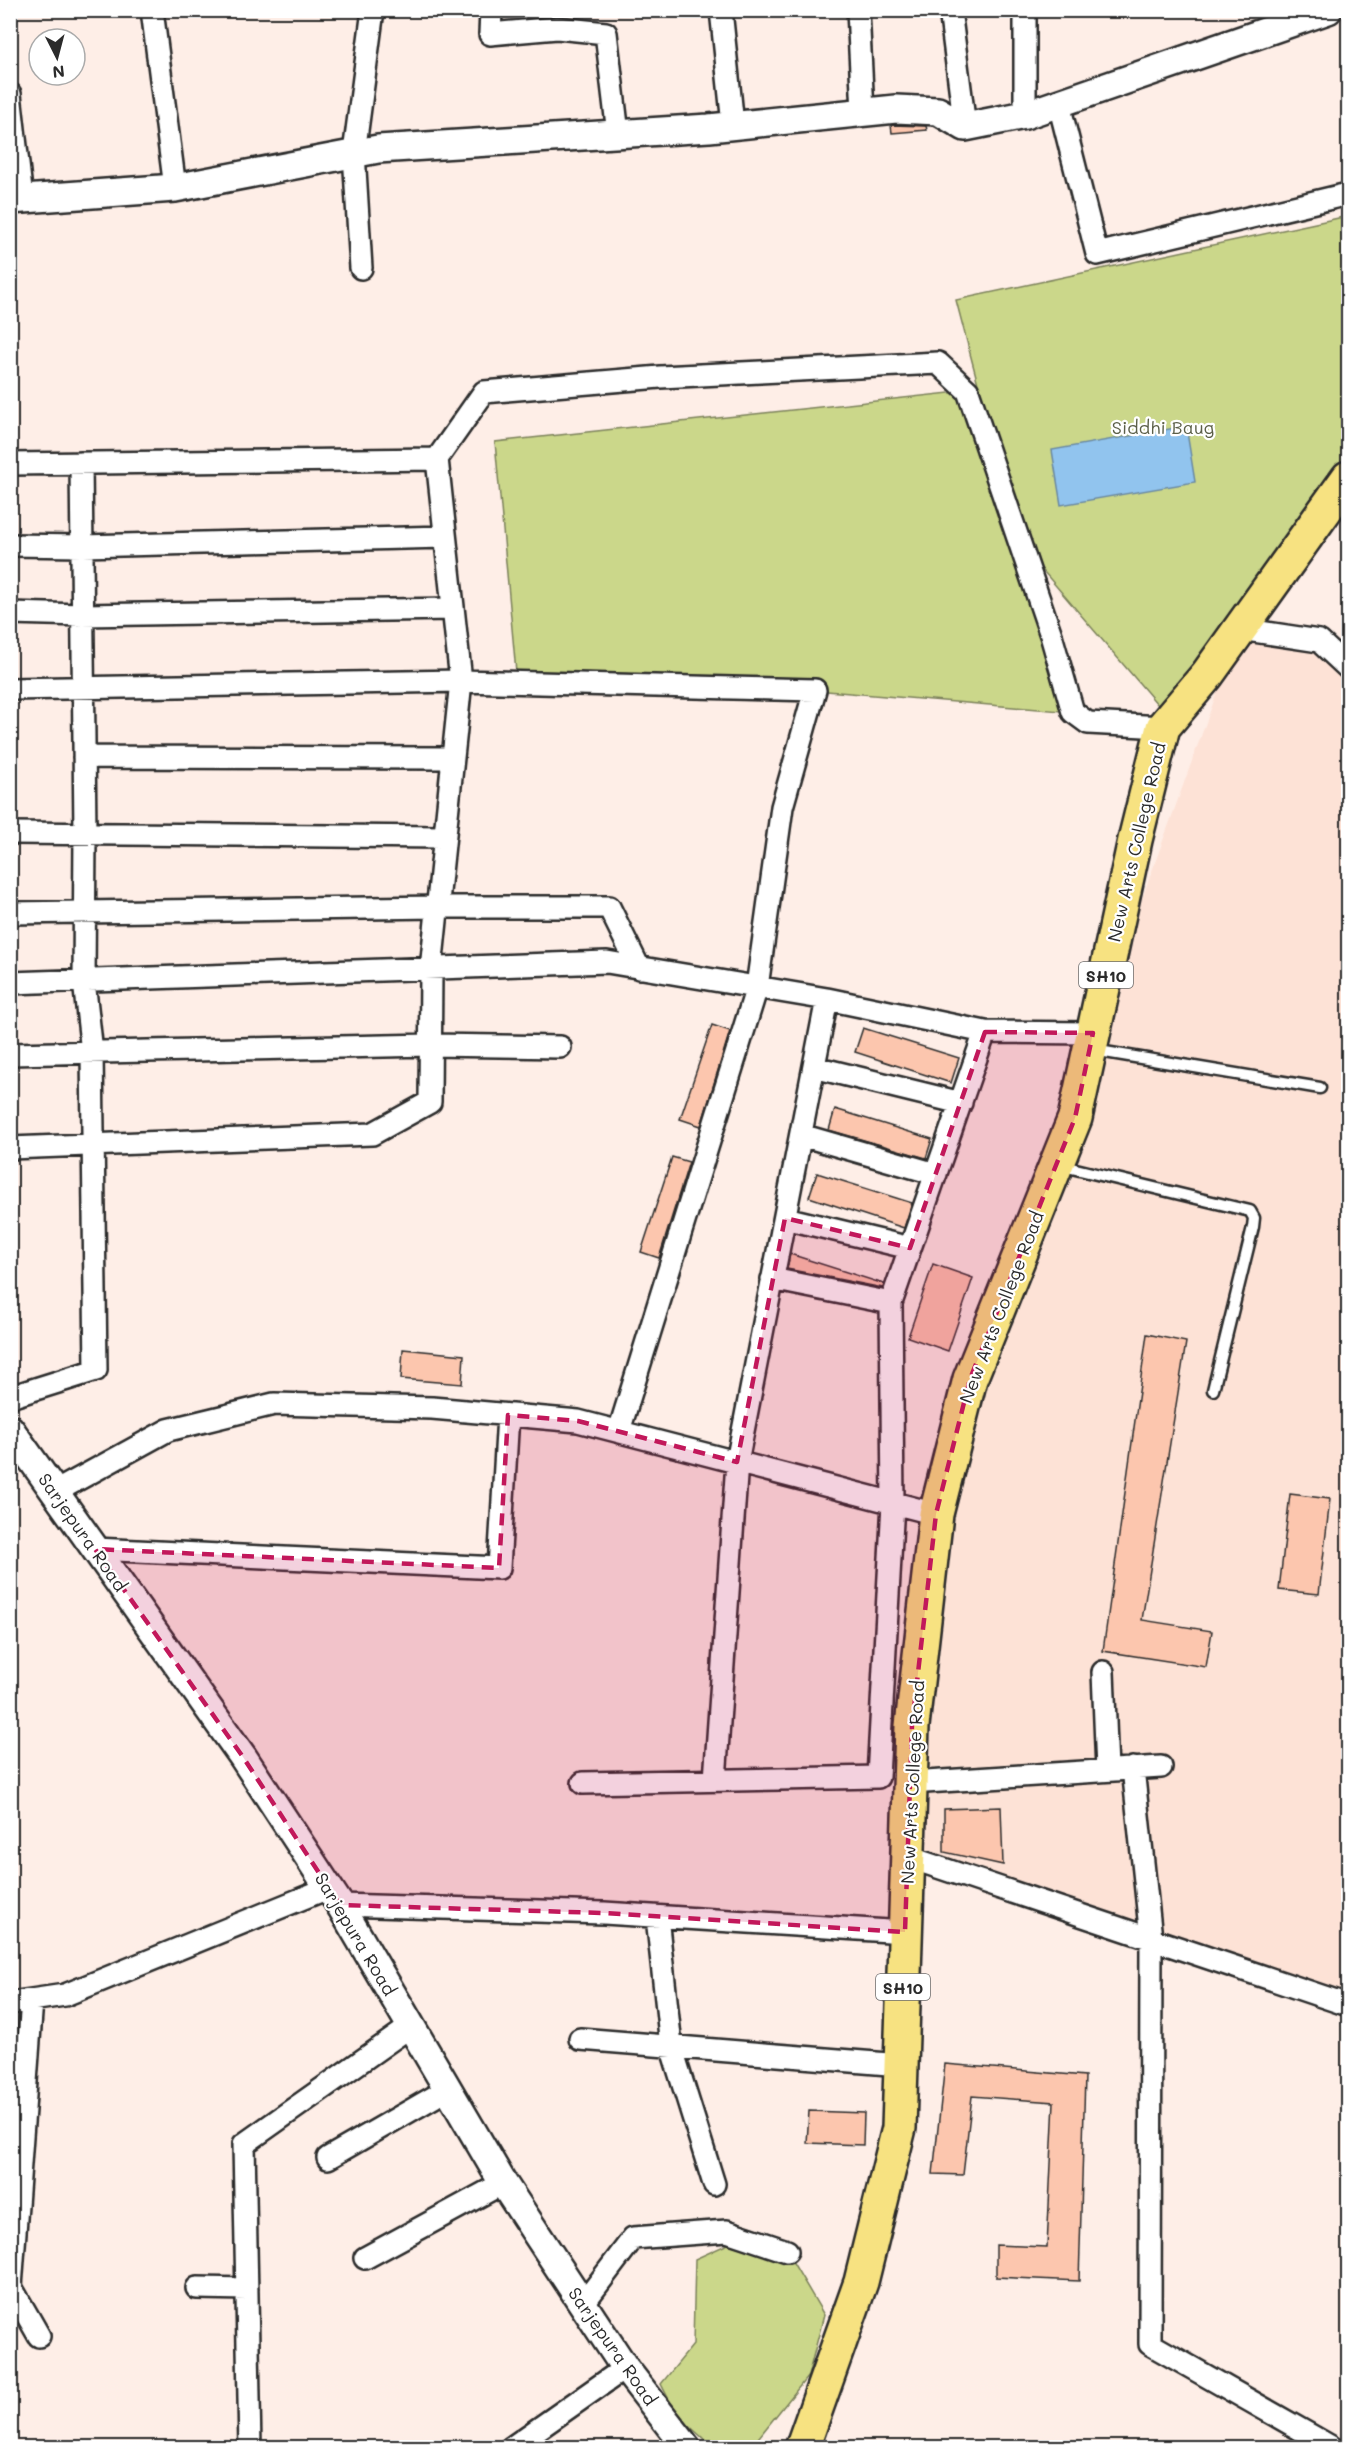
<svg xmlns="http://www.w3.org/2000/svg" width="1359" height="2458" font-family="Mali,sans-serif">
<style>
.built{fill:#fde2d6}
.green{fill:#cbd78a;stroke:#7b815a;stroke-width:1.5}
.water{fill:#91c4ee;stroke:#6887a0;stroke-width:1.5}
.building{fill:#fcc6ae;stroke:#2b2b2b;stroke-width:1.5}
.lines{fill:none;stroke-linecap:round;stroke-linejoin:round}
.service-casing{stroke:#2b2b2b;stroke-width:15}
.minor-casing{stroke:#2b2b2b;stroke-width:26}
.tertiary-casing{stroke:#2b2b2b;stroke-width:32}
.primary-casing{stroke:#2b2b2b;stroke-width:38}
.service{stroke:#fff;stroke-width:10}
.minor{stroke:#fff;stroke-width:21}
.tertiary{stroke:#fff;stroke-width:27}
.primary{stroke:#f7e281;stroke-width:33}
.marked{fill:#c2185b;fill-opacity:0.2;stroke:#c2185b;stroke-width:4.5;stroke-dasharray:12 8;stroke-linejoin:round}
.labels{text-anchor:middle;dominant-baseline:central;stroke-width:4.5;stroke-linejoin:round;paint-order:stroke}
.shield{fill:#fff;stroke:#6b6b6b;stroke-width:1.5}
.shield-label{font-size:16px;font-weight:bold;fill:#2b2b2b}
.park-label{font-size:18px;fill:#5b5f48;stroke:#fff}
.street-label{font-size:18px;fill:#2b2b2b;stroke:#fff}
</style>
<rect width="100%" height="100%" fill="#feeee7"/>
<filter id="ink" filterUnits="userSpaceOnUse"><feTurbulence type="fractalNoise" baseFrequency=".0167" numOctaves="2"/><feDisplacementMap in="SourceGraphic" scale="12" xChannelSelector="R" yChannelSelector="G"/><feConvolveMatrix kernelMatrix="1 2 1 2 8 2 1 2 1" color-interpolation-filters="sRGB"/></filter>
<g filter="url(#ink)">
<!-- built -->
<path class="built" d="M1240 629 1319 641 1348 668V2005L908 1857 936 1514 1093 1033Z"/>
<!-- green -->
<path class="green" d="M1348 216V455L1170 719 1020 544 956 300Z
M968 391 1073 712 815 690 517 683 495 442Z
M728 2244 792 2261 824 2315 808 2376 751 2447H713L677 2415 661 2384 693 2345 695 2259Z"/>
<!-- water -->
<path class="water" d="M1186 426 1195 482 1061 505 1052 450Z"/>
<!-- building -->
<path class="building" d="M891 125 926 126 927 130 892 133Z
M712 1025 730 1031 701 1126 680 1119Z
M863 1028 959 1058 951 1083 855 1052Z
M835 1109 932 1139 926 1158 829 1130Z
M672 1157 689 1162 659 1258 641 1252Z
M817 1173 912 1203 904 1228 809 1197Z
M790 1254 884 1284 883 1288 787 1269Z
M933 1264 973 1278 948 1351 908 1337Z
M1147 1334 1186 1342 1142 1620 1212 1631 1206 1667 1103 1651Z
M403 1349 464 1355 462 1384 401 1379Z
M1290 1494 1330 1499 1319 1594 1279 1590Z
M1001 1807 1003 1865 944 1852V1809Z
M945 2064 1085 2076 1079 2281 996 2277V2245L1047 2247 1054 2102 972 2096 963 2175 933 2174Z
M809 2111 864 2113 863 2145 807 2143Z"/>
<g class="lines">
<!-- service casing -->
<g class="service-casing">
<path id="service" d="M1093 1050 1320 1088
M1059 1165 1250 1211 1254 1218 1253 1227 1213 1390"/>
</g>
<!-- minor casing -->
<g class="minor-casing">
<path id="minor" d="M152 10 175 188
M491 10 490 34 557 28 606 33 618 134
M721 10 733 125
M858 10 863 112
M950 10 965 127
M10 94 22 199
M1059 104 1097 254 1348 194
M1025 115V10
M361 268 354 153 373 10
M10 464 437 459 484 392 660 377 938 363 968 391 1051 635 1073 712 1088 723 1163 727
M10 545 82 546 445 537
M10 613 83 615 453 609
M1240 629 1319 641 1348 668
M10 689 461 681 815 690 782 807 757 987 619 1431
M84 757 452 758
M10 833 444 837
M10 913 437 907H609L639 968
M10 983 607 962 827 999 985 1032 1093 1033
M10 1054 430 1045 560 1047
M814 1067 961 1103
M801 1135 936 1174
M10 1148 372 1134 430 1102 431 969 461 681 437 459
M785 1218 910 1248
M772 1279 891 1303
M10 1397 96 1370 92 1052 84 981 85 833 81 463
M55 1492 168 1430 274 1404 432 1408 578 1421 936 1514
M95 1549 499 1568 508 1415
M1103 1672 1107 1770
M1133 1768 1151 1938 1150 2344 1333 2448
M715 1780 737 1462 827 999
M583 1783 878 1777 893 1503 891 1303 985 1032
M910 1783 1161 1767
M908 1857 1348 2005
M340 1905 604 1913 905 1932
M657 1917 671 2046 714 2184
M32 2000 11 2287 39 2336
M10 2003 65 1995 328 1888
M580 2039 901 2065
M328 2158 448 2089
M365 2258 503 2183
M197 2288 247 2289
M583 2304 633 2238 727 2231 787 2251
M250 2448 244 2144 411 2026
M511 2448 625 2368"/>
</g>
<!-- tertiary casing -->
<g class="tertiary-casing">
<path id="tertiary" d="M10 200 175 188 378 149 709 128 896 109 938 111 965 127 1025 115 1328 10
M10 1429 243 1757 340 1905 503 2183 625 2368 687 2448"/>
</g>
<!-- primary casing -->
<g class="primary-casing">
<path id="primary" d="M802 2448 861 2282 899 2128 912 1726 936 1514 970 1379 1075 1118 1135 840 1163 727 1207 675 1348 478"/>
</g>
<!-- service -->
<use href="#service" class="service"/>
<!-- minor -->
<use href="#minor" class="minor"/>
<!-- tertiary -->
<use href="#tertiary" class="tertiary"/>
<!-- primary -->
<use href="#primary" class="primary"/>
</g>
</g>
<!-- marked area -->
<path class="marked" d="M985 1032 1093 1033 1075 1118 970 1379 936 1514 912 1726 905 1932 604 1913 340 1905 243 1757 95 1549 499 1568 508 1415 578 1421 737 1462 785 1218 910 1248Z"/>
<g class="labels">
<!-- shield labels -->
<g class="shield">
<rect x="1079" y="962" width="54" height="26" rx="4.5"/>
<rect x="876" y="1974" width="54" height="26" rx="4.5"/>
</g>
<g class="shield-label">
<text x="1106" y="975">SH10</text>
<text x="903" y="1987">SH10</text>
</g>
<!-- park labels -->
<g class="park-label">
<text x="1163" y="427">Siddhi Baug</text>
</g>
<!-- street labels -->
<g class="street-label">
<text transform="translate(1136 842) rotate(-77)">New Arts College Road</text>
<text transform="translate(1001 1307) rotate(-69)">New Arts College Road</text>
<text transform="translate(83 1532) rotate(55)">Sarjepura Road</text>
<text transform="translate(912 1782) rotate(-87)">New Arts College Road</text>
<text transform="translate(356 1934) rotate(59)">Sarjepura Road</text>
<text transform="translate(613 2346) rotate(55)">Sarjepura Road</text>
</g>
</g>
<!-- margin -->
<rect width="1359" height="2458" fill="none" stroke="#fff" stroke-width="36"/>
<rect x="18" y="18" width="1323" height="2422" fill="none" stroke="#2b2b2b" stroke-width="2" filter="url(#ink)"/>
<!-- north arrow -->
<g transform="translate(57 57) rotate(174)"><circle r="28" fill="#ffffff" stroke="#aaaaaa" stroke-width="1.5"/>
<path d="M0-4.5L10 22L0 15L-10 22Z" fill="#2b2b2b"/>
<text y="-9" font-size="16" font-weight="bold" text-anchor="middle" fill="#2b2b2b">N</text>
</g>
</svg>
